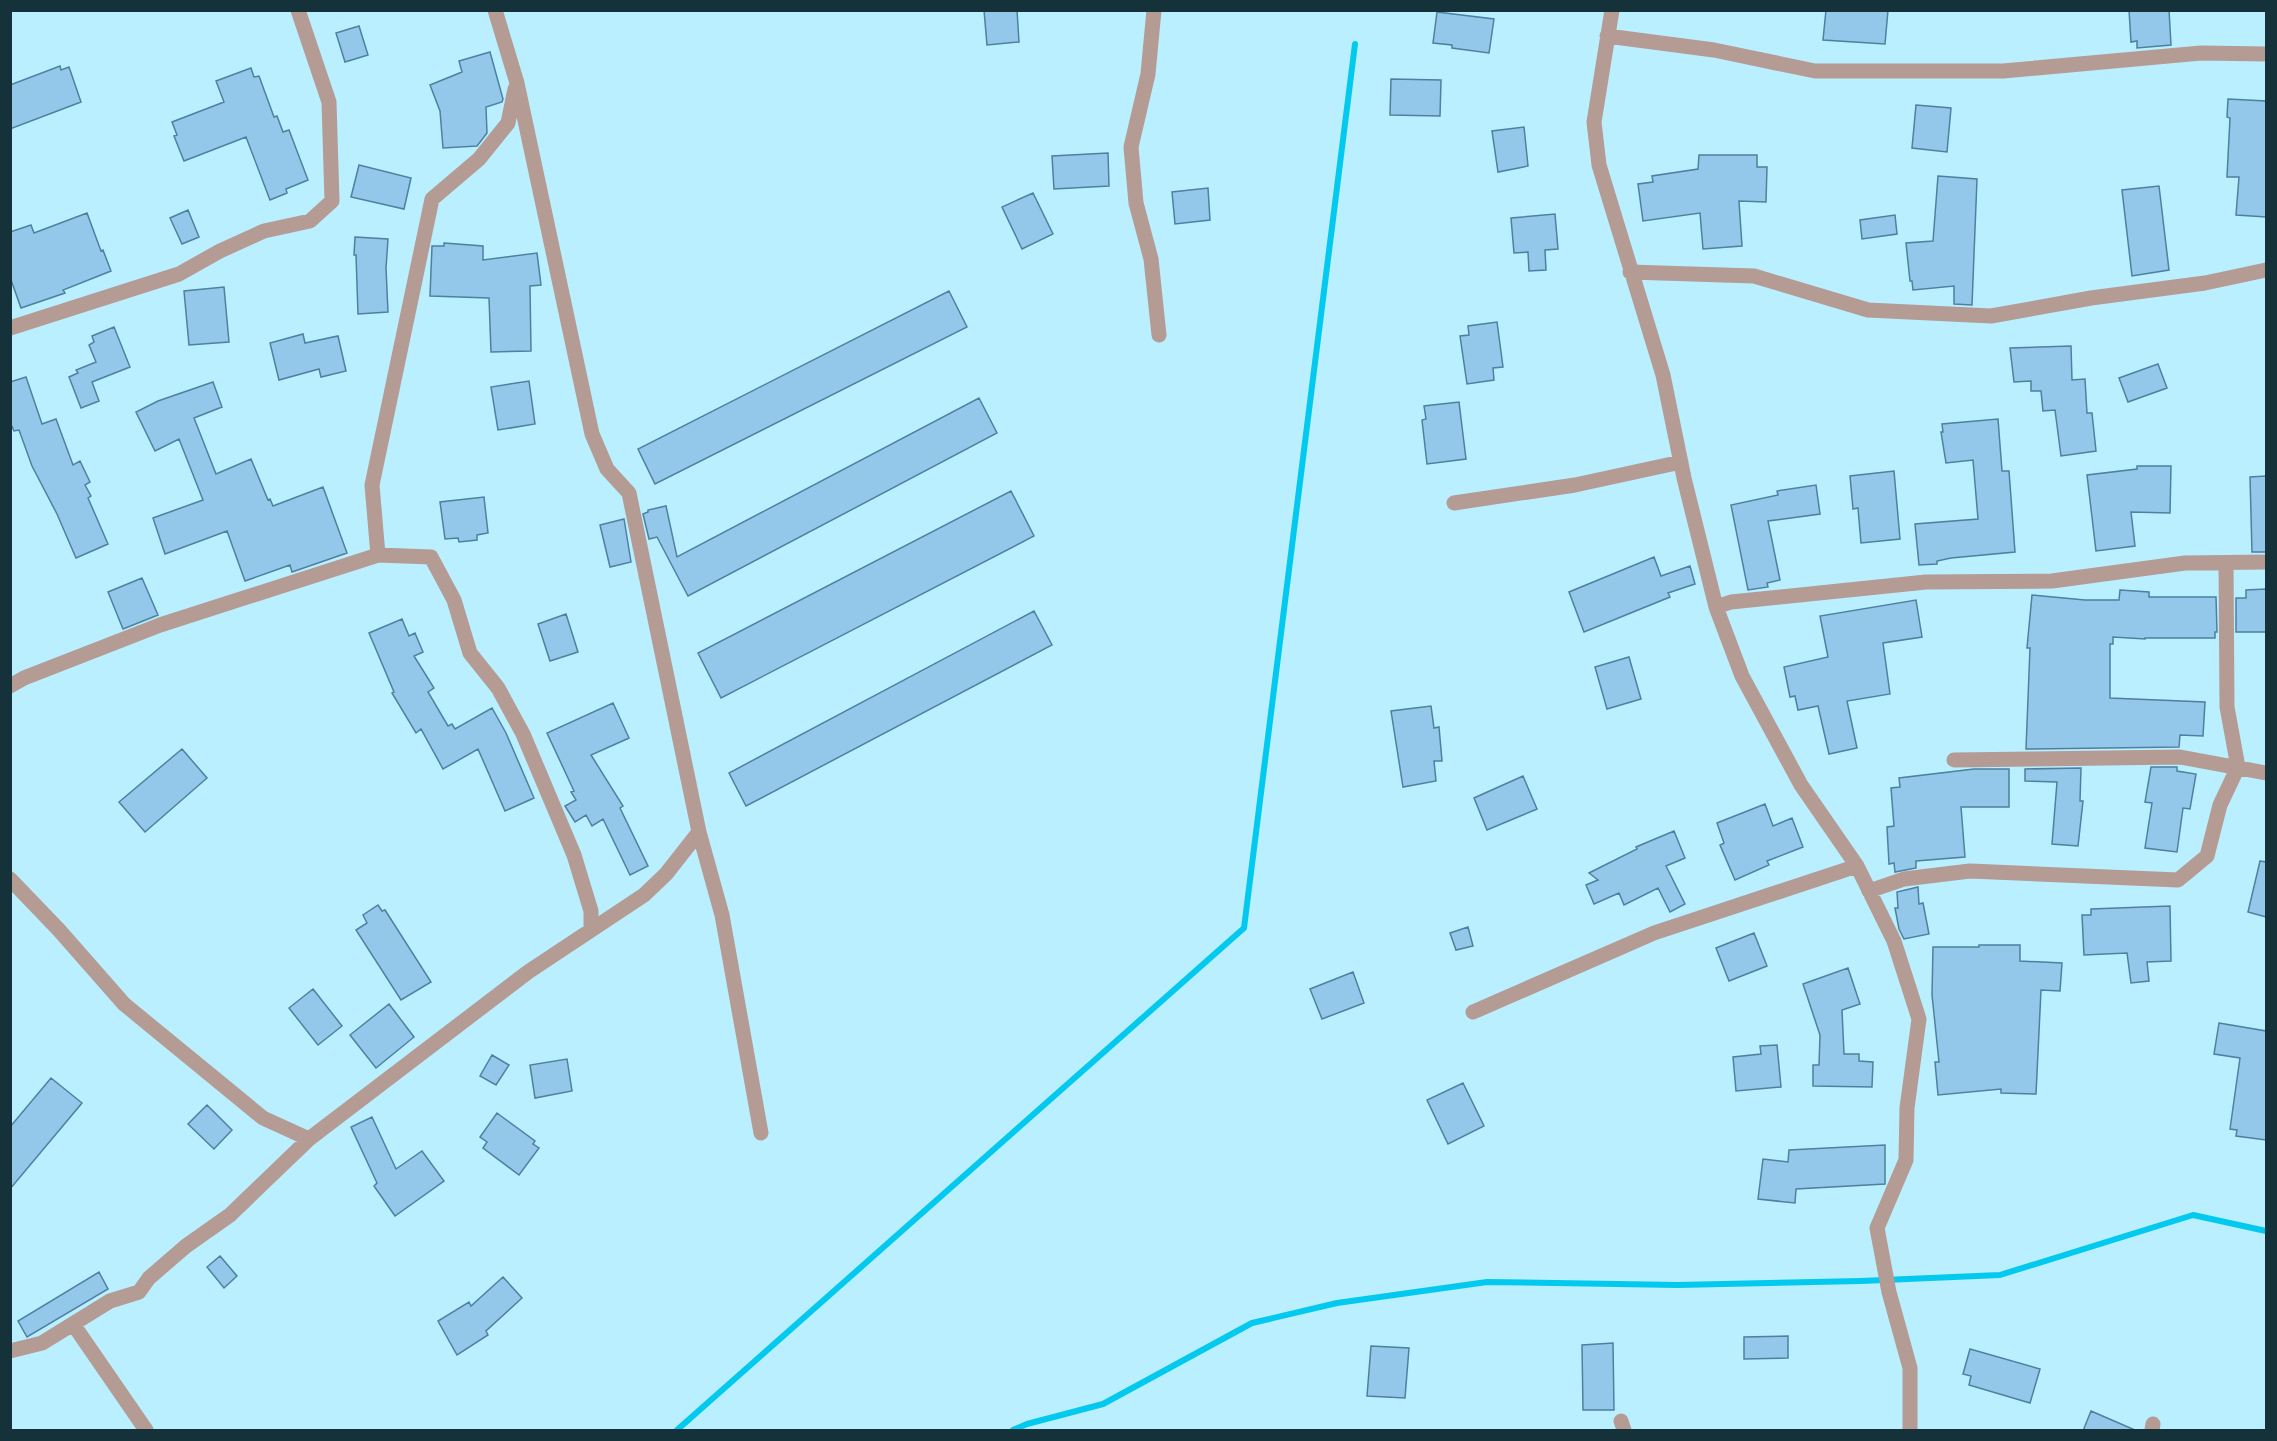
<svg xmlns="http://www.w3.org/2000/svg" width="2277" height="1441" font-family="'Public Sans',sans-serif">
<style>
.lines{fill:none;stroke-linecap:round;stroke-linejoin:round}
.stream{stroke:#02c9ed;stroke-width:6}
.building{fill:#94c8ea;stroke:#4e809f;stroke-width:1.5}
.minor{stroke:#b49b93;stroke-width:15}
</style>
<rect width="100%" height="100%" fill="#baefff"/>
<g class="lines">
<!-- stream -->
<path class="stream" d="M677 1430 1244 928 1355 44
M1013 1430 1027 1424 1103 1404 1252 1323 1337 1303 1487 1282 1678 1285 1861 1281 2000 1275 2193 1215 2266 1231"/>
</g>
<!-- building -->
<path class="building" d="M984 10H1017L1019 42 987 45Z
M1826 10H1888L1885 44 1823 40Z
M2129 10H2169L2171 45 2137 48V41L2131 42Z
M1437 12 1494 19 1489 53 1452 48V45L1433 43Z
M359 26 368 55 345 62 336 33Z
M490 52 503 99 502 102 486 107 487 133 477 146 443 148 440 111 430 85 462 72 459 61Z
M60 66 61 70 69 67 81 102 10 129V85Z
M251 68 254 77 259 76 274 117 277 116 283 132 289 130 308 180 286 189 287 193 270 200 246 137 184 161 174 136 177 135 172 122 224 102 216 81Z
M1391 79 1441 80 1440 116 1390 115Z
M2228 99 2266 101V217L2236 215 2239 177H2227L2230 118 2227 117Z
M1916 105 1951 108 1947 152 1912 148Z
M1524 127 1528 166 1498 172 1492 131Z
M1108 153 1109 186 1054 189 1052 156Z
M1699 155H1757V167H1767L1766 202 1739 201 1742 246 1703 249 1700 213 1643 221 1638 184 1653 182 1652 176 1698 169Z
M359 165 411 178 404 209 351 197Z
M1938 176 1977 179 1972 305 1954 304V286L1913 290 1912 281H1910L1906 243 1933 241Z
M2159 186 2169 270 2132 276 2122 190Z
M1208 188 1210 220 1175 224 1172 192Z
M1033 193 1053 234 1022 249 1002 207Z
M188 210 199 237 182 244 170 218Z
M87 213 101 251 103 250 111 271 63 290 65 293 21 308 10 277V232L31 225 34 233Z
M1555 214 1558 249 1545 250 1546 270 1529 271 1528 252 1514 253 1511 218Z
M1895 215 1897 234 1862 239 1860 220Z
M355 237 388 239 386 268 388 312 358 314 356 255H354Z
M444 243 483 246V260L537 253 541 285 530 286 531 351 491 352 489 298 430 296 432 246H444Z
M224 287 229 342 189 345 184 291Z
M949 291 967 327 655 484 638 449Z
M1497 322 1503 367 1493 368 1494 380 1467 384 1460 336 1469 335 1468 326Z
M114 327 130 367 92 382 99 401 81 408 69 377 78 373 76 370 96 362 89 345 94 342 92 336Z
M303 334 305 343 338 336 346 371 321 377 319 369 279 380 270 343Z
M2071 346 2072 380 2085 379 2087 413H2092L2096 451 2061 456 2055 410 2043 411 2041 391H2031V381L2014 382 2010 348Z
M2158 364 2167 388 2128 402 2119 378Z
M26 377 42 424 56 419 73 465 80 461 90 482 85 485 91 496 88 498 108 544 76 558 57 514 32 466 19 430 14 431 10 422V382Z
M529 381 535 424 498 430 491 387Z
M213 382 222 407 194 418 216 474 251 459 268 500 270 499 273 506 323 487 347 553 292 572 290 565 245 581 227 531 165 554 153 518 203 500 179 439 155 451 136 412 158 401Z
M979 398 997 433 688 596 657 537 649 539 643 514 648 512V510L666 506 677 557Z
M1459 402 1466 459 1427 464 1422 420 1426 419 1424 406Z
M1998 419 2002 471H2009L2015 552 1951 558 1937 561V564L1919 565 1915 524 1978 519 1973 460 1946 463 1941 432H1943L1942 424Z
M2137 466H2171L2170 513 2131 512 2135 546 2096 551 2087 475 2137 469Z
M1894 471 1900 539 1861 543 1858 508 1853 509 1850 476Z
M2266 476V552H2252L2250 477Z
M1816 485 1820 514 1768 521 1780 580 1767 583 1768 587 1748 590 1731 505 1778 495 1777 491Z
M1011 491 1034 536 721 698 698 653Z
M484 497 488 533 477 535V540L459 542 458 538 445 539 440 502Z
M624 519 631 562 610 567 600 525Z
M1654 557 1661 576 1690 566 1695 584 1668 593 1670 597 1584 632 1569 592Z
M142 578 158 615 123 629 108 592Z
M2266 589V632H2236V598H2246V590Z
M2120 590 2149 592V597H2216L2217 632H2215V638H2145V639L2113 637V644H2110V698L2205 702 2203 736 2180 735 2179 747 2026 749 2030 648H2027L2032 595 2085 600H2119Z
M1916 600 1922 637 1883 643 1890 694 1847 701 1857 748 1829 754 1818 706 1798 710 1795 696 1790 697 1784 667 1828 657 1820 616Z
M1034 611 1052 645 746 806 729 773Z
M566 614 578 652 550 661 538 624Z
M402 619 409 636 415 633 423 652 414 656 434 688 428 692 448 726 452 724 455 729 492 708 506 733 534 798 505 811 478 749 443 769 421 729 416 733 392 693 394 692 369 633Z
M1629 657 1641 699 1607 709 1595 667Z
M613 703 629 738 591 755 623 806 620 808 648 866 630 875 603 819 592 826 586 815 575 822 565 806 576 800 571 792 574 791 547 733Z
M1431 706 1434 728 1439 727 1442 761H1434L1436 781 1403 787 1391 711Z
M182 749 207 778 145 832 119 802Z
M2151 767H2177V771L2196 774 2190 809 2183 808 2177 852 2145 848 2152 803 2145 802Z
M2081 768 2080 801H2083L2078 846 2052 844 2057 782 2025 781V769Z
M1974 769H2009V807H1961L1965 857 1916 861V868L1895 872 1894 863 1889 864 1887 827 1894 826 1891 788 1900 787 1899 778Z
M1523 776 1537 809 1487 830 1474 798Z
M1765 804 1773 826 1792 818 1803 847 1767 861 1769 865 1735 880 1720 845 1724 843 1717 823Z
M1674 831 1685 858 1666 866 1685 904 1670 912 1658 888 1624 905 1619 893 1594 904 1586 885 1598 880 1589 873 1637 849 1636 847Z
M2260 861 2266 862V917L2248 912Z
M1918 887 1919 904 1923 903 1929 934 1904 939 1899 929 1895 908H1898L1897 892Z
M378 905 382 911 385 910 431 982 401 1000 356 930 367 923 363 915Z
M2170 906 2171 961 2147 962 2149 981 2131 983 2127 953 2084 955 2082 915H2091V909Z
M1468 927 1473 946 1456 950 1450 933Z
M1754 933 1767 966 1729 981 1716 948Z
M1979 945H2020V961L2062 963 2060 991 2041 990 2036 1094 2001 1093V1089L1938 1095 1935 1062H1939L1932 995 1933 947H1979Z
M1848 968 1860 1004 1842 1010 1844 1054H1859V1061L1873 1062 1872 1087 1813 1086V1065H1819L1820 1035 1803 984Z
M1353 972 1364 1003 1322 1019 1310 989Z
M313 989 342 1026 318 1045 289 1008Z
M389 1004 414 1037 376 1068 350 1035Z
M2219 1023 2266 1031V1140L2236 1136 2237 1130 2230 1129 2240 1058 2214 1054Z
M1777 1045 1781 1087 1736 1091 1733 1057 1761 1054 1760 1046Z
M492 1055 509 1065 496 1085 480 1076Z
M567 1059 572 1091 535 1098 530 1065Z
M51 1078 82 1103 10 1189V1127Z
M1463 1083 1484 1126 1448 1144 1427 1100Z
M207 1105 232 1130 214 1149 188 1124Z
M497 1113 535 1141 533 1144 539 1148 519 1175 483 1148 487 1142 480 1137Z
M372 1117 396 1169 422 1151 444 1181 395 1216 374 1186 377 1183 351 1127Z
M1885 1145V1184L1796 1189 1795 1203 1758 1199 1763 1159 1788 1162 1789 1150Z
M220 1256 237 1276 224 1288 207 1267Z
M99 1272 108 1289 27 1337 18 1321Z
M503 1277 522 1298 486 1331 488 1335 457 1355 438 1321 469 1302 471 1306Z
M1788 1336V1358L1744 1359V1337Z
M1613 1343 1614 1410H1583L1582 1345Z
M1371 1346 1409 1348 1405 1398 1367 1396Z
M1970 1349 2040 1369 2030 1403 1969 1385 1971 1376 1963 1374Z
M2091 1411 2135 1430V1431H2083Z"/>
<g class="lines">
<!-- minor -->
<path class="minor" d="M495 10 517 83 592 434 607 469 629 493 699 832 722 915 761 1133
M1154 10 1148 74 1131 147 1136 203 1151 259 1159 335
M1612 10 1594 122 1599 165 1663 375 1684 478 1716 607 1742 676 1801 785 1857 866 1894 941 1919 1019 1907 1108 1906 1160 1877 1228 1889 1292 1910 1368V1430
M1607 36 1714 50 1815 71H2003L2201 53 2266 54
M1630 272 1754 276 1868 310 1991 316 2091 298 2205 283 2266 270
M10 328 179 274 220 251 264 231 310 221 332 201 329 102 298 10
M1454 503 1575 485 1681 462
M378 555 431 557 454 600 470 653 498 688 523 734 574 855 591 911V930
M1716 607 1731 602 1926 582 2052 581 2185 563 2266 562
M10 686 24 678 160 625 378 555 372 485 432 199 479 159 508 123 515 89
M1954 760 2180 757 2266 773
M10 879 59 930 124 1004 263 1118 309 1139
M1869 891 1904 879 1970 871 2178 880 2207 856 2220 805 2238 767 2227 707 2226 563
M1473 1012 1654 933 1857 866
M73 1324 146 1430
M10 1351 42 1343 110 1301 139 1292 149 1278 186 1246 230 1215 309 1139 528 972 644 895 666 874 699 832
M1621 1421 1624 1430
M2152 1430 2153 1424"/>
</g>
<!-- border -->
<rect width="2277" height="1441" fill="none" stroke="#153139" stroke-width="24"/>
</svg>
